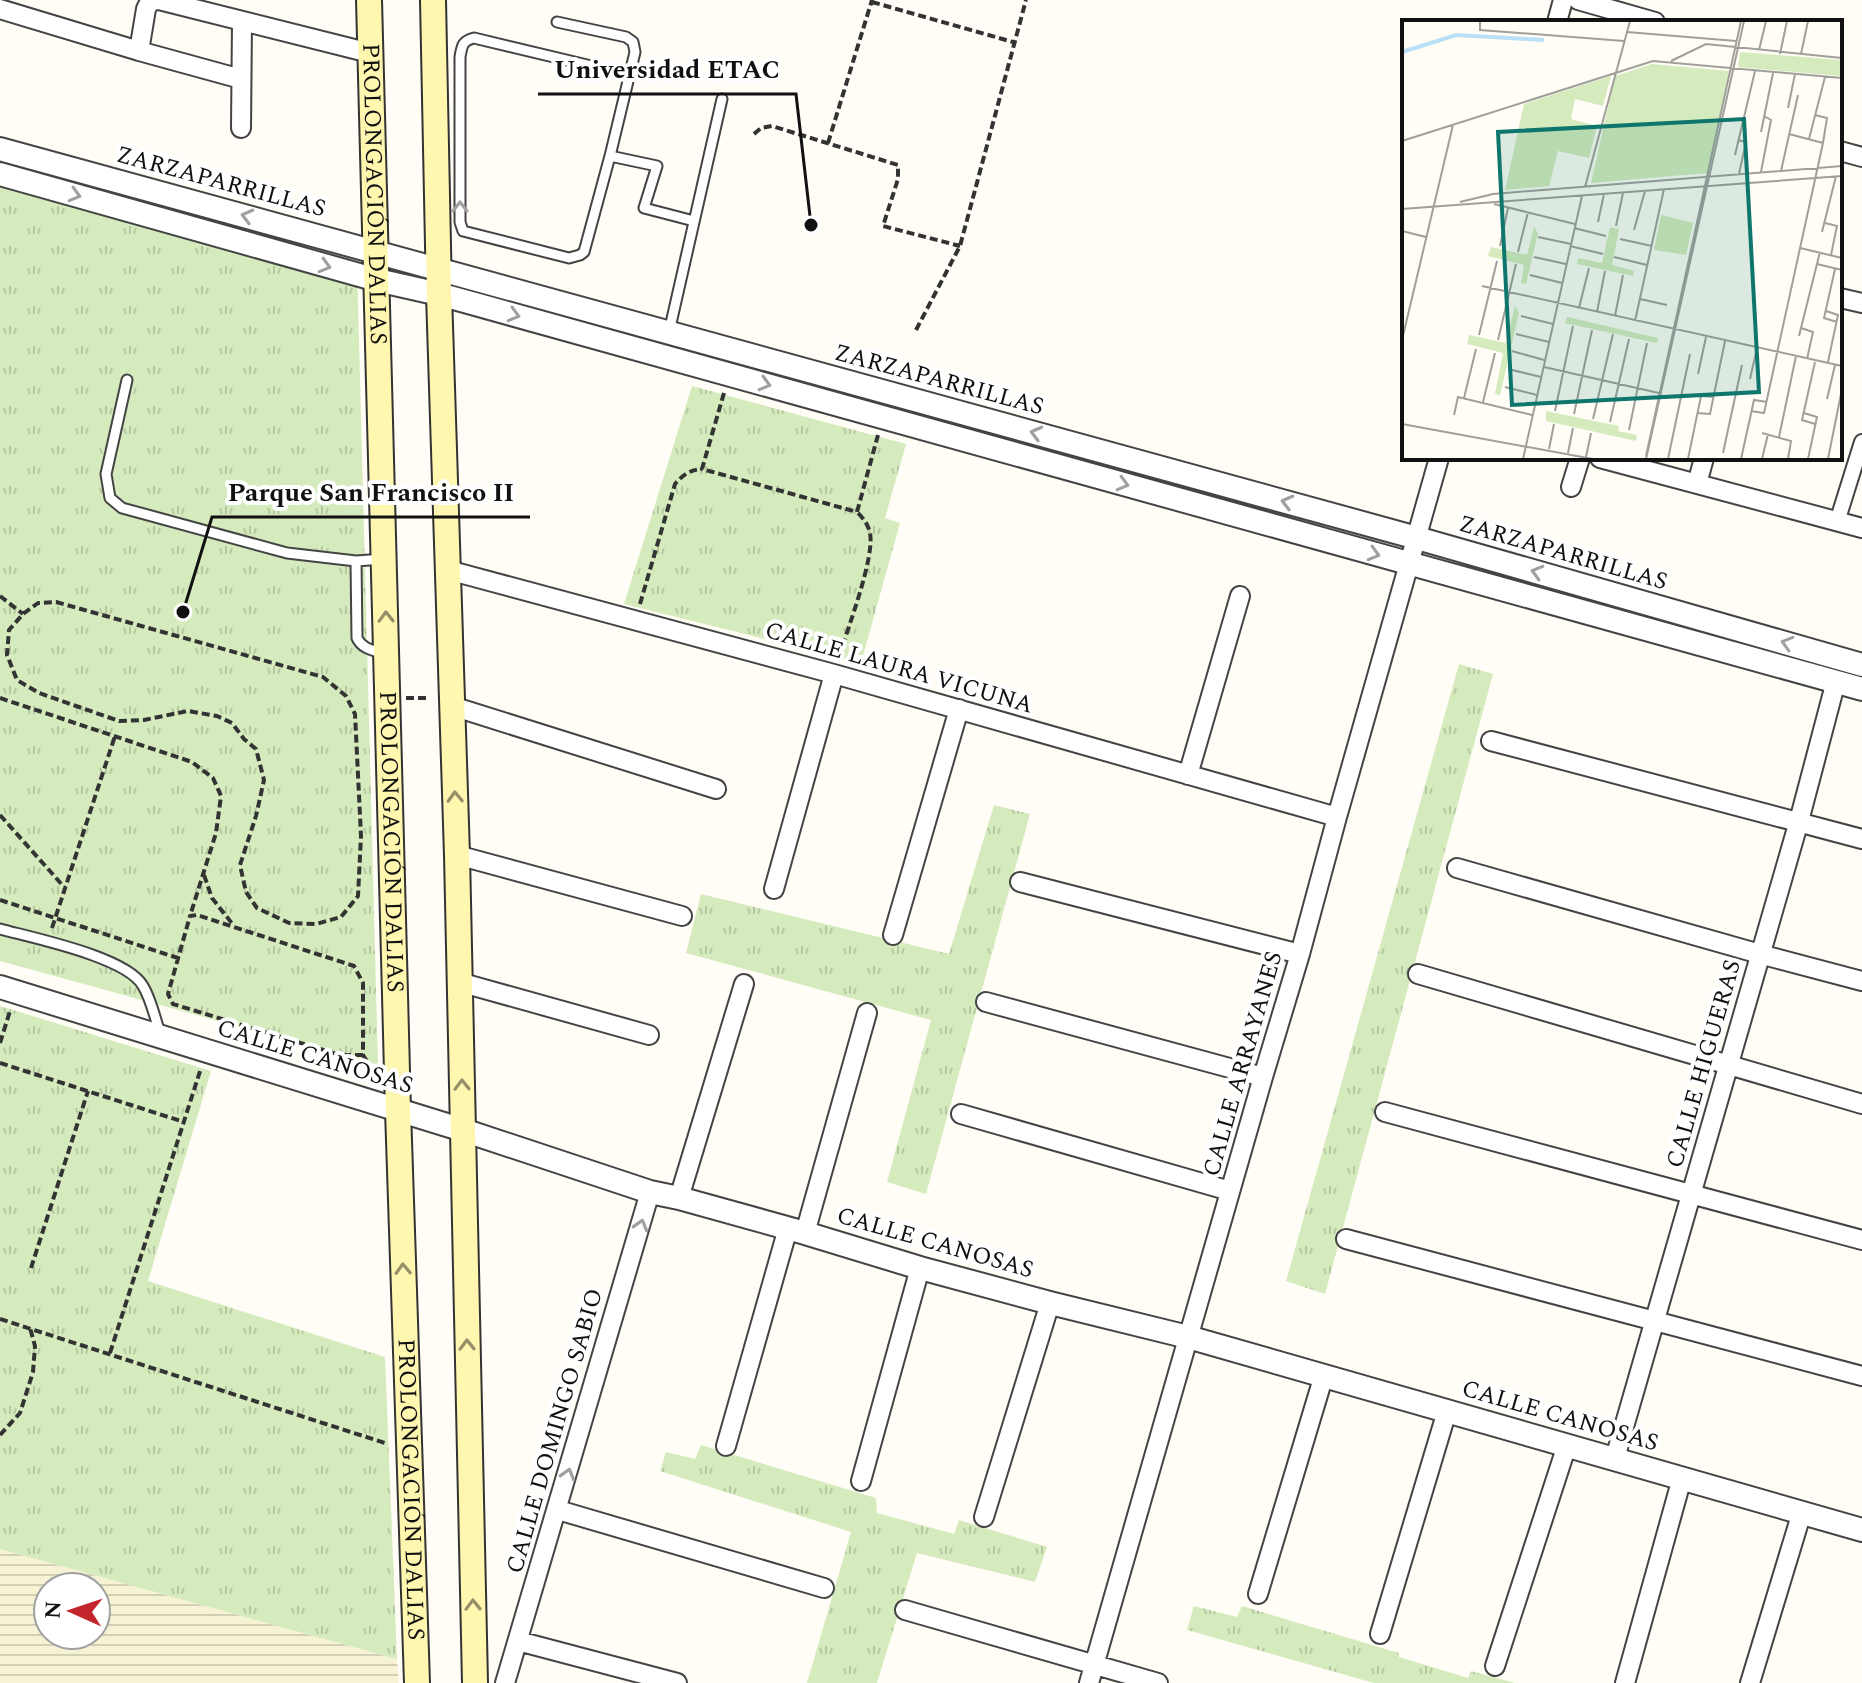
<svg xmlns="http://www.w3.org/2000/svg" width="1862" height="1683" font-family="Spectral,serif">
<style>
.farmland{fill:url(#farmland-rules);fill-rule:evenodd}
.grass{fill:url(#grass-tufts)}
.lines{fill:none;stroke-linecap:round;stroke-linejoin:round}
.service-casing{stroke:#444;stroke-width:13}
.pedestrian-casing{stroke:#444;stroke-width:18}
.minor-casing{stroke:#444;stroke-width:22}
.tertiary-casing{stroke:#444;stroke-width:26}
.secondary-casing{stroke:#333;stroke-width:28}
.path{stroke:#333;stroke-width:4;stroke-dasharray:8 4;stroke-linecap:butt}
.service{stroke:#fff;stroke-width:9}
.pedestrian{stroke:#fff;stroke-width:14}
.minor{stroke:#fff;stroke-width:18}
.tertiary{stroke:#fff;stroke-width:22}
.secondary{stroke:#fff6b0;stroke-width:24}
.oneway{stroke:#a0a0a0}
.oneway2{stroke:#948f68}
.labels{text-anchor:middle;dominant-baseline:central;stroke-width:8;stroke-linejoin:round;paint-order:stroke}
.street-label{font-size:24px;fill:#111;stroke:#fff}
.inset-river{fill:none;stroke:#b9e0f7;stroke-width:4}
.inset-road{fill:none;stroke:#a09f9a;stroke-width:2}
.view{fill:#0f766e;fill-opacity:0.15;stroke:#0f766e;stroke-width:4}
.inset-edge{fill:none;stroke:#111;stroke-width:4}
.leader{fill:none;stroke:#111;stroke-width:3}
.callout-dot{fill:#111;stroke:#fff;stroke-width:3}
.callout-label{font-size:26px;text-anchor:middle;font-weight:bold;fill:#111;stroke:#fff;stroke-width:8;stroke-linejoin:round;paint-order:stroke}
</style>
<defs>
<pattern id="farmland-rules" width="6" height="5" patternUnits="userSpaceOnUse" patternTransform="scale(2)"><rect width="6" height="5" fill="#f6f3d4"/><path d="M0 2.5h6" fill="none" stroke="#d2cfb5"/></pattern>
<pattern id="grass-tufts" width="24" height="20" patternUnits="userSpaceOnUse" patternTransform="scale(2)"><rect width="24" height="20" fill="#d5ebbd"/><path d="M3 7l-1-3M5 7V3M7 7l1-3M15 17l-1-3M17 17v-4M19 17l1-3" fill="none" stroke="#b6c8a1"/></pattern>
</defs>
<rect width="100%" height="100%" fill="#fffdf5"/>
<!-- farmland -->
<path class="farmland" d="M0 1549 397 1659 399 1683H0ZM48 1587H96V1635H48Z"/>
<!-- grass -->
<path class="grass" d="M0 172 357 264 378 1065 0 961Z
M692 386 906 444 885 518 900 523 861 663 624 604Z
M1459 664 1493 674 1325 1294 1286 1281Z
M994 805 1030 814 926 1194 887 1182 931 1020 686 953 701 894 949 954Z
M0 1006 211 1071 148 1281 385 1357 397 1659 0 1549Z
M701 1445 876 1498 877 1513 954 1534 959 1520 1047 1547 1035 1582 917 1553 877 1683H807L851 1532 660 1471 666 1452 695 1459Z
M1194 1606 1237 1617 1242 1606 1399 1653V1657L1468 1678 1471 1671 1515 1683H1374L1187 1630Z"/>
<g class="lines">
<!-- service casing -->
<g class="service-casing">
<path id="service" d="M557 22 626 37 633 42 635 52 610 156 584 252 580 255 569 258 463 231 460 222V57C462 46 462 41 474 38L629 75
M610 156 657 166 644 208 694 221
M669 332 722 99
M127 380 106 474 110 498 122 508 287 553 356 561
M383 559 356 561 357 638C362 649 373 650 384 654
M0 929C33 938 127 957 143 986 151 999 155 1018 160 1033"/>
</g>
<!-- pedestrian casing -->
<g class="pedestrian-casing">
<path id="pedestrian" d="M1837 522 1862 442"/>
</g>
<!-- minor casing -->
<g class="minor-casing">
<path id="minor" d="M1578 0 1655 22
M0 9 139 51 241 79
M1557 22 1563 0
M139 51 146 9 150 1 159 0 370 53
M241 128 242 22
M1840 151 1862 157
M1840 298 1862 303
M1600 458 1862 528
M1697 484 1704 458
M1571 487 1580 458
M448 570 834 674 1337 817
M452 706 716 789
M1491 741 1862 839
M1188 775 1240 596
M457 855 682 916
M1457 868 1767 956 1862 981
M1020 882 1300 954
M774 889 834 674
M893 935 959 709
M1418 974 1862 1104
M459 982 649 1035
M986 1002 1263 1077
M1385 1112 1862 1240
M961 1114 1230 1191
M679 1198 744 984
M805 1233 867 1013
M1346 1239 1862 1376
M726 1446 788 1228
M1615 1458 1799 821 1836 681
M861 1481 920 1268
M558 1510 824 1588
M984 1517 1050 1303
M1258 1594 1324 1375
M905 1610 1158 1683
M1380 1634 1447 1411
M518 1641 677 1683
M1495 1666 1567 1445
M505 1683 650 1192
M1089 1683 1263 1077 1300 954 1337 817 1439 458
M1625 1683 1682 1478
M1750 1683 1802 1512"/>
</g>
<!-- tertiary casing -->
<g class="tertiary-casing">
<path id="tertiary" d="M0 149 1417 538 1862 665
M0 174 377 280 439 294 1862 689
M0 987 463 1130 650 1192 679 1198 805 1233 920 1268 1050 1303 1188 1337 1862 1530"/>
</g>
<!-- secondary casing -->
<g class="secondary-casing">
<g id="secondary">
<path id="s1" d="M369 0 398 1110 417 1683"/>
<path d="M433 0 439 294 457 855 475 1683"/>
</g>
</g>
<!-- path -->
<path class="path" d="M872 2 1013 42
M754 134 761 128 772 126 898 165V179L883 226 960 246
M828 143 872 0
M916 330 960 246 1026 0
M724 393 702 469 857 512 878 435
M0 596 23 614
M56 602 323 677 346 696 355 714 361 836 358 896 341 917 316 924 289 923 257 908 246 892 240 865 256 816 264 780 256 749 244 739 232 723 217 716 188 711 144 720 119 721 39 693 17 680 7 655 9 630 23 614 38 603Z
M640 604 675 484C683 475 689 470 702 469
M839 657C847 630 875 558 870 533 868 524 863 518 857 512
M0 698 192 762 213 778 221 796 216 833 190 916
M406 698H430
M0 815 65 888
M204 875 212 898 234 926
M0 900 178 958
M52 928 115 736
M0 1043 10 1011
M363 1055H340L173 1004 168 994 190 916 197 915 354 966 363 983V1055L375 1074
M0 1063 184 1122
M31 1268 88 1091
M0 1319 388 1444
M110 1353 201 1068
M0 1435 20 1413 33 1372 35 1346 30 1328"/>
<!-- service -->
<use href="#service" class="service"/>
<!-- pedestrian -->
<use href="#pedestrian" class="pedestrian"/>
<!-- minor -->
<use href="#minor" class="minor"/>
<!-- tertiary -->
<use href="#tertiary" class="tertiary"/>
<!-- secondary -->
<use href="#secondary" class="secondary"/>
</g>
<!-- one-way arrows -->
<defs><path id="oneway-chevron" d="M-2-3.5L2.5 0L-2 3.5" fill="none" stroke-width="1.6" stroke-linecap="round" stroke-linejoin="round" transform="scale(2)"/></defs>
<g class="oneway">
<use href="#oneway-chevron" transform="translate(75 195) rotate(16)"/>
<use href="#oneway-chevron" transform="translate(460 207) rotate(-90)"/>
<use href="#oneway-chevron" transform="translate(247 216) rotate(-165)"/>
<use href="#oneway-chevron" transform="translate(325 266) rotate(16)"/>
<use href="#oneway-chevron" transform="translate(514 315) rotate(16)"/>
<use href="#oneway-chevron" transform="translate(765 384) rotate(16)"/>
<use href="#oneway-chevron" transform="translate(1036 433) rotate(-165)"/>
<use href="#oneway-chevron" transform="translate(1123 484) rotate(16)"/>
<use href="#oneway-chevron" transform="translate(1287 502) rotate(-165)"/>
<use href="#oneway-chevron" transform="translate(1374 554) rotate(16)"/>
<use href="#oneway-chevron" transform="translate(1537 572) rotate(-164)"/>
<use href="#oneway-chevron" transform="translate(1787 643) rotate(-164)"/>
<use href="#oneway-chevron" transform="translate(641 1225) rotate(-74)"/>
<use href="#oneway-chevron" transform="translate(568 1474) rotate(-74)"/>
</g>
<g class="oneway2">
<use href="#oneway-chevron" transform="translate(386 617) rotate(-91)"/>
<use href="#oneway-chevron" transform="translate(455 797) rotate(-92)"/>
<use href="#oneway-chevron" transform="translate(462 1085) rotate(-91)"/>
<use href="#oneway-chevron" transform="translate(403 1269) rotate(-92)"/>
<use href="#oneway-chevron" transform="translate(467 1345) rotate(-91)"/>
<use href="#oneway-chevron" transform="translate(473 1605) rotate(-91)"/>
</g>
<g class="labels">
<!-- street labels -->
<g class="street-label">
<text transform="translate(221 182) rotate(15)">ZARZAPARRILLAS</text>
<text stroke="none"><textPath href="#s1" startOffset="194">PROLONGACIÓN DALIAS</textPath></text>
<text transform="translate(939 380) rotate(15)">ZARZAPARRILLAS</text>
<text transform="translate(1563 553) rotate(16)">ZARZAPARRILLAS</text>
<text transform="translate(899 668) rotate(16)">CALLE LAURA VICUNA</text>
<text stroke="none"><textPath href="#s1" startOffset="842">PROLONGACIÓN DALIAS</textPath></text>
<text transform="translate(315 1057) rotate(17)">CALLE CANOSAS</text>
<text transform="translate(1243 1064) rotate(-74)">CALLE ARRAYANES</text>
<text transform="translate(1704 1064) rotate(-74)">CALLE HIGUERAS</text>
<text transform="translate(935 1243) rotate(16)">CALLE CANOSAS</text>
<text transform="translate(1560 1416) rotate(16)">CALLE CANOSAS</text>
<text transform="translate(555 1431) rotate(-74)">CALLE DOMINGO SABIO</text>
<text stroke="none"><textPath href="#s1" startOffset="1490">PROLONGACIÓN DALIAS</textPath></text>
</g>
</g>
<!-- overview -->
<g transform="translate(1402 20)">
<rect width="440" height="440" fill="#fffdf5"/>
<path d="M338 32 440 40V56L336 47ZM250 44 327 51 306 153 189 163 213 56ZM209 56 201 86 173 79 169 99 195 106 187 138 156 131 147 166 103 170 122 84ZM259 195 291 203 284 235 252 230ZM132 207 136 213 124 264 119 263 122 245 86 236 89 227 125 235ZM208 207 217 209 210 245 232 251 231 256 175 244 176 238 200 243ZM113 286 117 293 98 375 93 374 101 333 65 324 67 315 104 323ZM165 297 256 318 255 323 163 303ZM144 391 217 406 216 411 235 415 234 421 144 401Z" fill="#d5ebbd"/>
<path class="inset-river" d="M0 32 54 15 142 20"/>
<path class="inset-road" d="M78 1V10L222 21M225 12 334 21M357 30 364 1M378 34 385 1M399 34 406 1M269 41 304 24 440 38M386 88 393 54M359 112 371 53M387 114 421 123M407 119 423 57M336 120 344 122 337 154M0 121 251 41 440 58M333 135 353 51M379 151 396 75M359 152 369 100 362 96M183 167 228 1M58 182 91 174 440 146M92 184 173 204M0 189 440 156M196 202 202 174M423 203 435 206 429 235M214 206 221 173M172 208 204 216M232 210 243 171M0 211 24 217M420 212 434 156M136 217 169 224M218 219 250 226M98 226 106 188M168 226 201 234M398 228 440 238M116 232 126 192M132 237 164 244M212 237 245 245M415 244 440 250M433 249 422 298 435 302M128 255 160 263M80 266 440 346M238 279 265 285M177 288 187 248M424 291 436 295 426 342M195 292 203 251M119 296 151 304M213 296 221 255M233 301 262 169M399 308 411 312 405 339M114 314 147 322M77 315 95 241M397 316 418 232M0 320 51 105M96 320 114 244M110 331 142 340M142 347 257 373M106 349 139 357M296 354 304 317M348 359 355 328M103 367 135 375M62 378 74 329M425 379 433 345M81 382 93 333M153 391 171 306M349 391 362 393 421 123 425 98 413 95M295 393 308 394 323 321M402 393 415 397 406 439M172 394 190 310M52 395 56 377 130 395M191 399 211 314M208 402 227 319M0 404 191 439M413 404 400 400 413 342M227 410 245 323M360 413 389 421 386 439M377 417 394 336M147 429 152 404M166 433 171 408M321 433 340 345M244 436 339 1M184 437 189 413M121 439 180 176M244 439 342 1M266 439 288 334M286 439 299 376 312 377M339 439 352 380 365 382M360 439 366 414M426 439 439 374"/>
<path class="view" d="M342 99 357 372 110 385 96 112Z"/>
<rect width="440" height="440" class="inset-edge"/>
</g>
<!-- callouts -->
<path class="leader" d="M811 225L796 94H538M183 612L212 517H530"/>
<g class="callout-dot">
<circle cx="811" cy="225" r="8"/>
<circle cx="183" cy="612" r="8"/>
</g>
<g class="callout-label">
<text x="667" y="78">Universidad ETAC</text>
<text x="371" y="501">Parque San Francisco II</text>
</g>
<!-- north arrow -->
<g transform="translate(72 1611) rotate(273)"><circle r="38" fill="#ffffff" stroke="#a0a0a0" stroke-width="2"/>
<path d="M0-6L14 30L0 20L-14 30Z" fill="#c4262e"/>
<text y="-12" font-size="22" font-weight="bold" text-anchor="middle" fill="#111111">N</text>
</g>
</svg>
